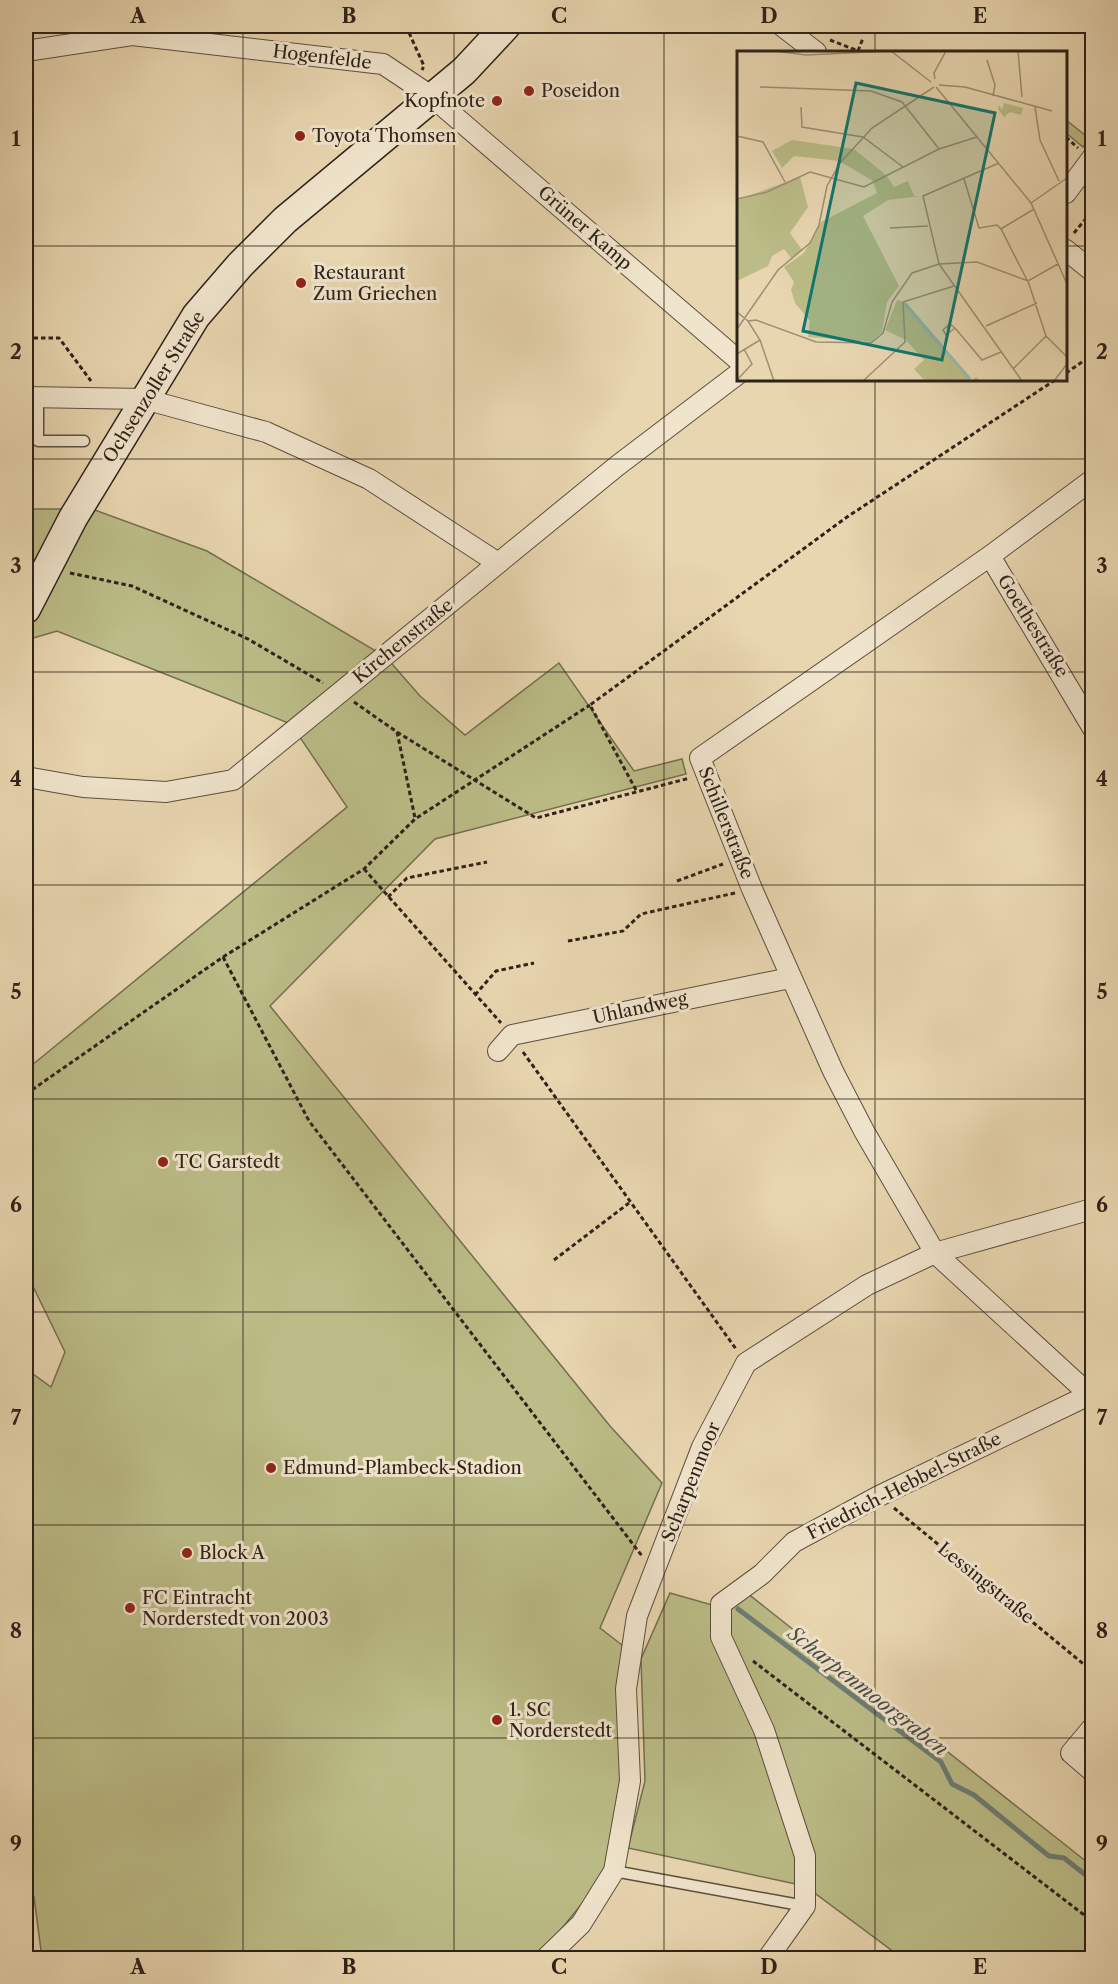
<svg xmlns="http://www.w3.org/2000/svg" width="1118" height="1984" font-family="'Libre Caslon Text',serif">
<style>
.green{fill:#bbbc87;stroke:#746f50;stroke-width:1.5}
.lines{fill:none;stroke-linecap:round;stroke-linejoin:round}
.stream{stroke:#6e7c74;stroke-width:5}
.lane-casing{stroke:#5c4f3e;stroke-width:13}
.street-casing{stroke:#5c4f3e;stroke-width:22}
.secondary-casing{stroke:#2e2218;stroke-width:31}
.path{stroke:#2e2218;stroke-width:3;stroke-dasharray:4.5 3;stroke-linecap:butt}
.lane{stroke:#f0e4cc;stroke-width:10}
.street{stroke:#f0e4cc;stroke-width:20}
.secondary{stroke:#f0e4cc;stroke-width:28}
.grid{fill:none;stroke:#2e2218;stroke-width:1.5;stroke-opacity:0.55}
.poi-dot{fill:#8f2418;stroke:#f0e4cc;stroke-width:2}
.labels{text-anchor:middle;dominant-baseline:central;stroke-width:6;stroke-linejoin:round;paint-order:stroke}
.street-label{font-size:18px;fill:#2e2218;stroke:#f0e4cc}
.poi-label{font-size:18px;fill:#2e2218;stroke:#f0e4cc;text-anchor:start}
.water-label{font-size:20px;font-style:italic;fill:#4e4f46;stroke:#f0e4cc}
.inset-river{fill:none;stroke:#98b8b1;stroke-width:3}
.inset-road{fill:none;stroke:#9e8e73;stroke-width:1.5}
.view{fill:#0f766e;fill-opacity:0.15;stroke:#0f766e;stroke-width:3}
.inset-edge{fill:none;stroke:#2e2218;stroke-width:3}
.neatline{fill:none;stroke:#2e2218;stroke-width:2}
.grid-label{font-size:20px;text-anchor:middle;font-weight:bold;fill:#2e2218}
</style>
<rect width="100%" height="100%" fill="#e8d6b0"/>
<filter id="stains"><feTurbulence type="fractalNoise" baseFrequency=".00333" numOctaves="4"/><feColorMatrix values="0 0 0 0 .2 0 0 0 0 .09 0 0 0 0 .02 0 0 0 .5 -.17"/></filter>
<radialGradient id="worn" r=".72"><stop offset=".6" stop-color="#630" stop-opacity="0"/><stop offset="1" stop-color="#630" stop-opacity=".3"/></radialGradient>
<!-- green -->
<path class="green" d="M1066 120 1090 139 1083 147 1066 133Z
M26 509H92L207 551 386 657 420 696 465 735 559 663 634 771 682 759 686 774 435 839 270 1006 610 1426 662 1483 600 1628 622 1645 625 1781 609 1870 538 1958H42L34 1897 26 1891V1369L51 1387 65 1352 26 1272V1070L347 807 291 724 57 631 30 639 26 637Z
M670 1593 726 1609 747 1593 1092 1866V1958H902L805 1886 628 1848 645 1781 641 1659Z"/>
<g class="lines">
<!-- stream -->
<path class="stream" d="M738 1609 941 1762 952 1784 974 1795 1049 1856 1064 1858 1092 1880"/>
<!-- lane casing -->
<g class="lane-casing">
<path id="lane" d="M38 398V441H84
M614 1871 805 1906"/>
</g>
<!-- street casing -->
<g class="street-casing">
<path id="street" d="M782 26 816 52
M26 51 132 35 383 64 431 96 738 360
M1066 193 1092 158
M1066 250 1092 271
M26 397 144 399 266 432 369 479 498 563
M1092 480 990 556 700 758 752 889 833 1071 864 1131 935 1253 1092 1397
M990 556 1092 727
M26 777 83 787 166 792 233 780 617 466 738 374
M498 1051 512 1035 790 978
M1092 1728 1071 1753 1092 1771
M546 1958 581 1924 614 1871 630 1781 626 1689 637 1616 702 1447 746 1363 867 1285 935 1253 1092 1209
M768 1958 805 1906V1856L764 1730 721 1637V1604L762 1574 794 1542 879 1496 1089 1395"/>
</g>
<!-- secondary casing -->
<g class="secondary-casing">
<path id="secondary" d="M26 609 73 518 196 316 240 265 285 220 464 71 506 26"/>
</g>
<!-- path -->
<path class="path" d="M406 26 424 66 422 70
M830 40 861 52
M858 51 863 38
M1066 137 1078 148
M1074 233 1092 211
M26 338H59L91 381
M1066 373 1092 355
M70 573 132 586 248 639 323 683
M354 702 397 732 536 818 690 778
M397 732 415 818
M636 790 590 705 847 517 1055 380
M364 869 501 1023
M677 881 723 864
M388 897 407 878 487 862
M568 941 623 931 641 914 735 893
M223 957 309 1121 642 1556
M475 995 496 971 534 963
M523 1052 736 1349
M26 1094 223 957 364 869 415 819 590 705
M554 1260 629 1203
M894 1508 1092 1671
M753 1661 1092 1921"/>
<!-- lane -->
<use href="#lane" class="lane"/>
<!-- street -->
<use href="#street" class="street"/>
<!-- secondary -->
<use href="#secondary" class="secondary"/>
</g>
<!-- grid -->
<path class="grid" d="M243 26V1958M454 26V1958M664 26V1958M875 26V52M26 246H738M1066 246H1092M875 380V1958M26 459H1092M26 672H1092M26 885H1092M26 1099H1092M26 1312H1092M26 1525H1092M26 1738H1092"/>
<!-- markers -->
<g class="poi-dot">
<circle cx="529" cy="91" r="6"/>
<circle cx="497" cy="101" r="6"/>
<circle cx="300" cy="136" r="6"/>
<circle cx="301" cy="283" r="6"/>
<circle cx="163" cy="1162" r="6"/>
<circle cx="271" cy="1468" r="6"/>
<circle cx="187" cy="1553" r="6"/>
<circle cx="130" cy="1608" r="6"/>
<circle cx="497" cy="1720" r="6"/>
</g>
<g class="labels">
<!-- street labels -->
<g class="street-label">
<text transform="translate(322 57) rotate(7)">Hogenfelde</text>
<text transform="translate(585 228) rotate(41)">Grüner Kamp</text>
<text transform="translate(154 387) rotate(-58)">Ochsenzoller Straße</text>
<text transform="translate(1033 626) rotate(58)">Goethestraße</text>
<text transform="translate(403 641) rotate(-39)">Kirchenstraße</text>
<text transform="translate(726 823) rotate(68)">Schillerstraße</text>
<text transform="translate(640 1008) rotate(-12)">Uhlandweg</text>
<text transform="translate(691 1482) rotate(-68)">Scharpenmoor</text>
<text transform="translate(904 1486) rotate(-27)">Friedrich-Hebbel-Straße</text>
<text transform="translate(986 1583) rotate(39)">Lessingstraße</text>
</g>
<!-- poi labels -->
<g class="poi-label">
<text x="541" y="91">Poseidon</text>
<text x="485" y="101" text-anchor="end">Kopfnote</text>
<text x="312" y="136">Toyota Thomsen</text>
<text x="313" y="273">Restaurant<tspan x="313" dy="21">Zum Griechen</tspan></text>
<text x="175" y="1162">TC Garstedt</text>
<text x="283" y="1468">Edmund-Plambeck-Stadion</text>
<text x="199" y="1553">Block A</text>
<text x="142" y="1598">FC Eintracht<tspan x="142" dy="21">Norderstedt von 2003</tspan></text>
<text x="509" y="1710">1. SC<tspan x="509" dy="21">Norderstedt</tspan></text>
</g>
<!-- water labels -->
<g class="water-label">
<text transform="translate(868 1691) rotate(38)">Scharpenmoorgraben</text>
</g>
</g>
<!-- overview -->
<g transform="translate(737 51)">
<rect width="330" height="330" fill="#e8d6b0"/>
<path d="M267 52 286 57 284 64 273 61 267 66 261 58 262 54 265 59ZM55 89 117 98 149 124 157 136 171 130 177 145H183L151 149 126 165 162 235 150 251 145 281 134 291 71 286 73 270 58 252 54 239 57 231 47 216 67 202 84 171 140 142 136 130 102 110 57 105 45 117 35 100ZM63 126 71 156 53 182 65 199 54 207 47 198 35 205 31 215 0 230V149ZM160 249 169 251 235 329 239 326 244 330H188L177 318 187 309 169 289 148 279Z" fill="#bbbc87"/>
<path class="inset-river" d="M168 253 233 328"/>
<path class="inset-road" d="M38 0 69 4 154 0 194 31M281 0 285 46M250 9 258 34 256 45M198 28 197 22 209 0M202 34 228 36 315 60M23 36 134 40 165 51 202 98M199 36 294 152 330 233M64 56 65 76 126 86 166 116M298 56 303 89 322 130M0 85 26 91 48 131M262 112 186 145 202 213 285 330M227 128 242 177 260 174 264 178 292 233 309 285 330 306M0 148 30 141 73 121 127 136 202 98 240 86M294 152 330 127M153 177 191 175M264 178 297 158M0 261 11 270 23 289 37 330M11 270 19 269 79 291 134 292 146 282 155 251 175 222 202 213 240 211 291 230 321 213M249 275 300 252M218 277 209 284 206 279 213 273 218 277 245 309 264 301M0 278 41 219 73 192 82 174 90 135 103 112 135 77 197 36M0 303 23 289M276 318 309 285M0 329 15 313 7 298M126 330 168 291 166 251 217 235M317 330 330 313"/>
<path class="view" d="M119 32 258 62 205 309 66 280Z"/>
<rect width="330" height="330" class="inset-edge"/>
</g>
<!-- margin -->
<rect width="1118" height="1984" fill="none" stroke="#e8d6b0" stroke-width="66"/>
<rect x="33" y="33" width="1052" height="1918" class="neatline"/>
<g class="grid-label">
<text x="138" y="23">A</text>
<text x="349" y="23">B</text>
<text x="559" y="23">C</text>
<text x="769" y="23">D</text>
<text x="980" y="23">E</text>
<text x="16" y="146">1</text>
<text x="1102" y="146">1</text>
<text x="16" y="359">2</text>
<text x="1102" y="359">2</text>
<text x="16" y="573">3</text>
<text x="1102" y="573">3</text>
<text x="16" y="786">4</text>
<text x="1102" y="786">4</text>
<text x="16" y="999">5</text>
<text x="1102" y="999">5</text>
<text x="16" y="1212">6</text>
<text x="1102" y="1212">6</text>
<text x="16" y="1425">7</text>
<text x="1102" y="1425">7</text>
<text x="16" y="1638">8</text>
<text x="1102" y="1638">8</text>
<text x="16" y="1851">9</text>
<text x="1102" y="1851">9</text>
<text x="138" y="1974">A</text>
<text x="349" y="1974">B</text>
<text x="559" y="1974">C</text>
<text x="769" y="1974">D</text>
<text x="980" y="1974">E</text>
</g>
<rect width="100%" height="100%" filter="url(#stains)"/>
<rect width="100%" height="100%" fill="url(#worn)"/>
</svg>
